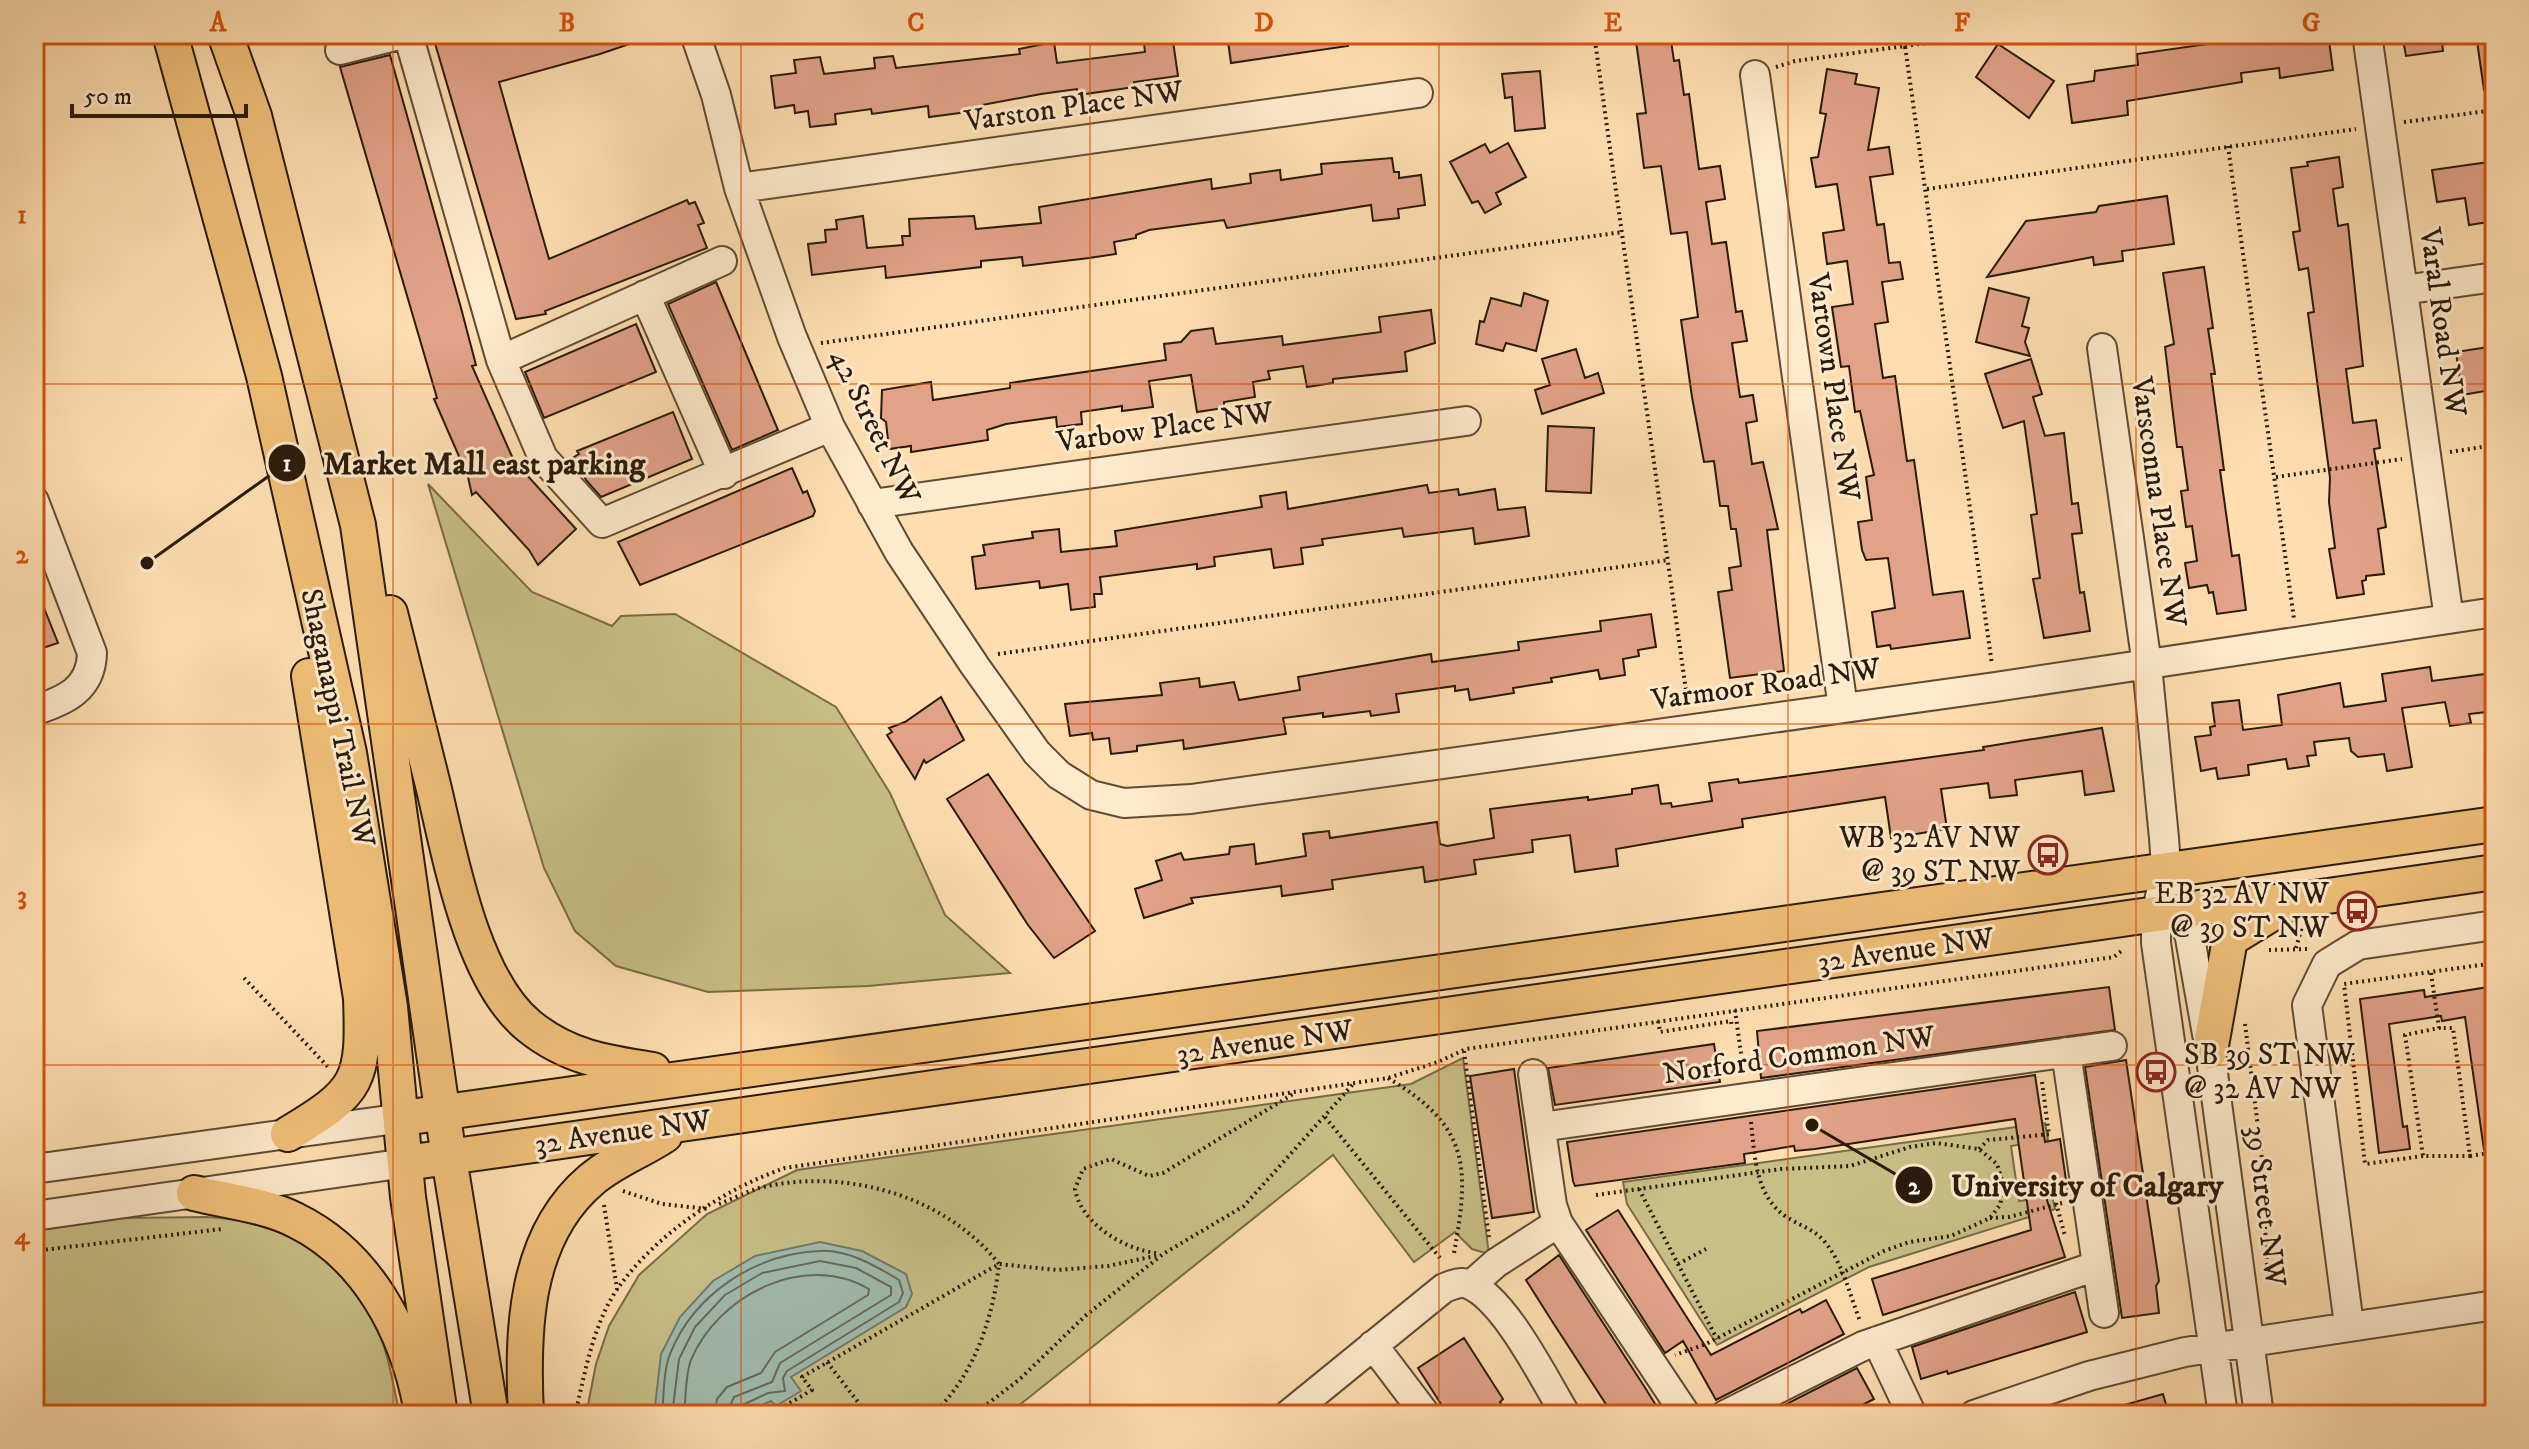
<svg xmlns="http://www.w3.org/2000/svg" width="2529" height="1449" font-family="'IM FELL DW Pica',serif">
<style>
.green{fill:#c8bf86;stroke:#796c48;stroke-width:2}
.water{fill:#a0bcaf;stroke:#717b6d;stroke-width:2}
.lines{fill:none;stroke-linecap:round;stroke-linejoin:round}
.shore{stroke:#656b5d;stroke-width:2}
.building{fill:#e1a287;stroke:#2a1a0b;stroke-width:2}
.minor-casing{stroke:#5f4b34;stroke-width:32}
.major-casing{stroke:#2a1a0b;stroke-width:38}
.path{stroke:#2a1a0b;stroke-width:4;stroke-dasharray:2 4;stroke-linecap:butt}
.minor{stroke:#feeacc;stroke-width:28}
.major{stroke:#efbf78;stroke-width:34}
.grid{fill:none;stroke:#d5530c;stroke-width:2;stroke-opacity:0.55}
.labels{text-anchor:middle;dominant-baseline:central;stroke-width:6;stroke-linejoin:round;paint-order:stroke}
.street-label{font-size:30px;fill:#2a1a0b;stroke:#feeacc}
.poi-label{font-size:30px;fill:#2a1a0b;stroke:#feeacc;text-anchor:end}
.leader{fill:none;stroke:#2a1a0b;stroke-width:3}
.callout-dot{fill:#2a1a0b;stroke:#feeacc;stroke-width:3}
.mark-label{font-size:24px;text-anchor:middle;font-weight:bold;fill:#fff}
.callout-label{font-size:32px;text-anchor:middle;font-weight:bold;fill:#2a1a0b;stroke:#feeacc;stroke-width:6;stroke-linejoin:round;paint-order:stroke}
.neatline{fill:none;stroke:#d5530c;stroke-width:3}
.grid-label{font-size:26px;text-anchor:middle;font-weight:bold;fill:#d5530c}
</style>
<rect width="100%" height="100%" fill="#fedeb0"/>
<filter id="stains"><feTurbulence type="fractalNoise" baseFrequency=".0025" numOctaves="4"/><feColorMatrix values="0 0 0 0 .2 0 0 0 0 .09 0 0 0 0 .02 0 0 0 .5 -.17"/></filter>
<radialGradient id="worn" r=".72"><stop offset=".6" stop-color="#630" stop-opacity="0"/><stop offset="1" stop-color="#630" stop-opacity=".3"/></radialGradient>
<!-- green -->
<path class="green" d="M428 484 532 592 612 626 621 616 675 614 836 707 890 793 945 915 1010 973 868 986 708 992 616 966 575 931 544 868Z
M1463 1058 1489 1254 1472 1249 1455 1232 1414 1262 1333 1155 1007 1415H586L596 1364 609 1326 639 1275 707 1214 797 1170 1411 1084Z
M2045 1123 2048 1140 2011 1146 2019 1201 2052 1196 2055 1209 1869 1267 1717 1345 1627 1204 1623 1182Z
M207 1217C286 1222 338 1254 375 1325 389 1351 393 1387 400 1415H34V1231L123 1218Z"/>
<!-- water -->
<path class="water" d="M820 1242 862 1251 906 1274 912 1294 906 1307 791 1377 801 1391 776 1406 771 1401 739 1415H654L661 1354 680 1317 713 1281 755 1256Z"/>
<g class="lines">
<!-- shore -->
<path class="shore" d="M662 1415C664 1396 663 1372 670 1354 694 1294 755 1254 819 1251 847 1249 876 1266 899 1280L903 1293 899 1302 787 1371 783 1378 785 1391 768 1393 738 1407 736 1415
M672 1415 679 1359 695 1327 725 1295 762 1273 820 1261 856 1268 891 1287V1295L780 1363 772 1382 734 1397 726 1415
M684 1415C686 1398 685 1376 691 1360 718 1295 805 1251 869 1289L868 1295 775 1352 761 1373 727 1387 717 1399 714 1415"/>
</g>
<!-- building -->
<path class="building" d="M454 34H644V39L600 54 499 82 532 200 549 259 687 200 689 204 695 202 704 223 698 225 707 248 545 311 546 314 516 319 434 40Z
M1143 34H1172L1178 76 1134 82 1135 87 1078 95 1077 89 1041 94 982 105 983 110 929 117 928 106 872 114 871 109 835 114 836 124 810 127 808 111 795 113 794 105 775 108 771 76 796 73 794 60 820 57 824 74 875 68 874 58 893 56 896 68 1020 54 1019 49 1054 42 1057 63 1145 52Z
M1227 34H1347L1348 46 1231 63Z
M1635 34H1670L1674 61 1679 60 1684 95 1689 94 1699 169 1720 166 1725 199 1706 202 1712 244 1726 242 1736 312 1742 311 1747 341 1732 343 1740 397 1753 395 1757 421 1746 423 1752 464 1763 462 1778 529 1767 530 1784 671 1730 678 1718 592 1732 590 1729 568 1741 566 1736 529H1731L1728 506H1720L1714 461 1704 462 1692 397 1681 320 1698 317 1687 232 1671 234 1661 166 1644 168 1637 114 1646 113Z
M2223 34H2300L2301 42 2309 41V44L2329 41 2333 70 2280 78 2279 68 2241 73 2242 82 2127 101 2128 115 2072 123 2067 85 2094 81 2095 71 2138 65 2137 54 2208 44 2207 39Z
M2402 34H2441L2443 51 2406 56Z
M2476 34H2495V90H2484Z
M1998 44 2054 81 2029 118 1976 77Z
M390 55 461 308 476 365 472 366 514 461 576 529 538 565 529 550 476 492 472 495 468 477 434 399 437 398 340 67Z
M1827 69 1857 74 1855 84 1879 88 1868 150 1889 147 1893 174 1870 177 1877 225 1884 224 1889 263 1900 262 1903 279 1882 282 1888 322 1875 324 1883 378 1895 376 1907 461 1914 460 1933 595 1963 591 1970 638 1891 649 1890 645 1877 647 1872 612 1895 608 1888 558 1866 560 1862 550 1858 522 1872 520 1866 477 1874 475 1860 411 1855 412 1849 366 1841 367 1832 307 1853 304 1847 261 1827 264 1823 233 1844 230 1837 184 1816 187 1811 158 1818 157 1826 114 1820 113Z
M1540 71 1545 128 1515 131 1512 97 1505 98 1502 74Z
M1508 143 1526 177 1496 193 1501 204 1485 213 1478 201 1472 203 1450 162 1485 144 1490 153Z
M2339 157 2343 187 2333 189 2338 226 2348 224 2363 366 2346 369 2353 423 2376 420 2380 448 2374 449 2386 527 2378 529 2384 574 2366 576V580L2362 581 2364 594 2337 598 2329 549 2335 548 2329 502 2330 478 2308 313 2314 312 2308 268 2299 270 2293 232 2300 231 2291 168 2308 166 2307 162Z
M1392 158 1394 172H1399V178L1421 175 1425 205 1398 209 1399 218 1373 221 1371 205 1227 228 1224 220 1149 230 1136 235V238L1114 242 1116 254 1089 258 1023 266 1022 257 981 261V267L886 278 885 266 812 275 808 244 826 242 825 230 837 229 836 220 863 216 867 248 903 245 902 236H910L909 219 974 216 976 229 1041 223 1039 207 1211 179 1212 189 1251 183 1250 174 1280 170 1281 180 1322 174 1321 164Z
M2489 162 2495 221 2469 225 2465 198 2437 202 2432 170Z
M2167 196 2174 244 2122 251 2123 261 2094 265 2093 257 1987 277 2026 221 2096 212 2099 206Z
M2204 267 2213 328 2208 329 2215 374H2211L2224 470H2220L2232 556 2239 555 2246 610 2217 614 2213 592 2209 593 2207 585 2189 588 2185 563 2197 561 2192 526 2186 527 2181 491 2188 490 2182 447H2177L2165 347 2174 344 2163 273Z
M716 282 778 430 732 450 668 304Z
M1989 288 2029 298 2022 326 2029 328 2025 342 2030 356 1976 342Z
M1524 293 1548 301 1536 351 1506 343 1503 351 1476 344 1480 321 1484 322 1491 298 1521 306Z
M1431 310 1435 343 1405 352 1407 371 1333 379V383L1307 387 1303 366 1268 371 1270 379 1253 382 1255 397 1224 402V408L1197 412 1191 375 1149 381 1153 407 1122 411V406L1081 412 1082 424 1057 427 1056 417 1006 424 987 430 988 440 911 452V446L889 449 886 422 881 418 882 390 931 382 933 400 1010 388V383L1166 360 1164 344 1181 342 1191 331 1213 328 1216 344 1282 336 1283 345 1381 332 1379 317Z
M636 324 656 372 544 418 525 372Z
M2495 346 2491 390 2462 395 2456 352Z
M1576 349 1585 378 1598 373 1604 393 1542 414 1535 390 1550 385 1542 359Z
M2031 359 2042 394 2033 397 2045 436 2064 433 2072 504 2078 503 2082 533 2072 534 2080 593 2084 592 2090 631 2044 638 2033 579 2040 578 2031 515 2037 514 2024 421 2003 428 1985 374Z
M673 412 692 459 601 497 586 480 574 457 579 454 577 451Z
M1548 426 1594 428 1591 493 1546 491Z
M792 468 803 493 807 491 815 511 813 516 640 585 618 542Z
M1427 485 1429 493 1458 489 1459 495 1495 489 1498 510 1525 507 1529 536 1475 544 1473 528 1404 537 1402 528 1322 539 1323 545 1301 548 1303 564 1274 568 1271 549 1214 557 1215 566 1197 569V564L1100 577 1102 594H1094L1095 607 1071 610 1068 584 1040 588 1039 581 976 589 972 557 985 555 983 545 1033 538 1032 532 1059 529 1061 552 1070 551 1117 546 1115 531 1262 507 1260 496 1286 492 1288 509Z
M34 583 58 643 34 651Z
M1651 614 1656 647 1638 650 1639 656 1623 659 1625 675 1600 679 1598 670 1551 678 1552 682 1513 688 1514 693 1470 700 1468 689 1455 691V686L1396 694 1399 712 1371 716 1370 711 1323 717V713L1283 718 1286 734 1184 749 1183 740 1137 746V751L1111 754 1109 738 1093 740 1092 733 1070 736 1065 704 1162 695 1160 683 1199 678 1200 687 1234 682 1239 700 1300 690 1298 677 1431 654 1432 662 1519 650 1518 642 1601 631 1600 621Z
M2430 667 2432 681 2493 673 2495 711 2469 714 2471 723 2450 726 2445 702 2402 708 2412 767 2387 771 2384 754 2358 757 2351 751 2349 738 2314 742 2316 755 2307 756 2309 766 2288 769 2286 759 2248 765 2249 775 2218 779 2216 768 2201 771 2195 737 2211 735 2210 727 2215 726 2212 703 2239 700 2243 730 2282 725 2278 695 2340 683 2344 707 2386 701 2382 674Z
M941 697 964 740 926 763 924 760 915 779 887 735 892 732 889 728 905 722Z
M2102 728 2114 791 2085 795 2082 771 2015 780 2017 795 1990 798 1988 783 1941 789 1947 829 1891 838 1885 797 1742 819 1743 827 1616 849 1618 866 1575 872 1570 835 1532 840 1533 852 1474 860 1476 874 1425 882 1423 867 1332 880 1333 889 1282 896 1281 886 1191 898 1193 903 1144 918 1135 889 1162 880 1156 861 1181 853 1184 860 1229 854 1230 847 1254 844 1256 864 1306 856 1303 834 1329 831 1330 838 1437 822 1440 844 1447 846 1494 838 1490 809 1588 797V800L1632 794V789L1658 785 1661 804 1671 803 1672 807 1712 801 1709 783 1738 779 1739 783 1984 750 1983 747Z
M988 774 1095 931 1054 958 1028 925 947 799Z
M2495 986V1149L2484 1150 2465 1017 2442 1021 2441 1016 2389 1024 2403 1127 2407 1126 2410 1149 2379 1153 2360 999 2424 990 2425 997Z
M2109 987 2115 1030 1761 1078 1757 1031Z
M1714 1044 1720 1082 1555 1105 1548 1068Z
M2126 1060 2159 1281 2156 1286 2159 1313 2122 1318 2085 1067Z
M1514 1069 1534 1212 1492 1218 1470 1076Z
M2035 1075 2045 1142 2060 1139 2068 1194 2046 1197 2065 1257 1883 1315 1872 1279 2031 1230 2015 1119 1815 1149 1795 1151 1794 1146 1744 1154 1745 1163 1575 1186 1573 1181 1567 1142Z
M1618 1210 1711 1355 1800 1309 1802 1313 1826 1300 1844 1334 1716 1400 1683 1341 1665 1353 1586 1230Z
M1559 1255 1644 1386 1662 1415H1613L1550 1318 1526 1280Z
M2075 1292 2087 1332 1948 1374 1947 1371 1921 1379 1912 1347Z
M1464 1338 1503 1399 1500 1402 1509 1415H1448L1418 1368Z
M1857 1368 1874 1399 1843 1415H1765Z
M2163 1394 2169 1415H2107V1410Z"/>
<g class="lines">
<!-- minor casing -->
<g class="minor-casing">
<path id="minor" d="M408 34 501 360 543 458 602 523 830 427
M695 34 716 95 739 188 792 337 830 427 899 552 975 666 1037 753 1059 775 1091 795 1124 803 1191 799 1995 687 2495 612
M2367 34 2449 619
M340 50 403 34
M1755 75 1843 708
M739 188 1418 93
M2403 290 2495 277
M645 295 724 474
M2102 348 2147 665 2164 838 2166 867 2156 916V943L2223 1415
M501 360 722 261
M34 501 92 653C91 690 65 700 34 711
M872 504 1466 421
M2175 891 2190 938 2210 1051 2259 1415
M2066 1052 2104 1313
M1533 1074 1552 1205 1558 1223 1686 1415
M1541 1127 2112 1046
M34 1169 403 1118
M34 1216 406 1163
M1471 1285 1496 1263 1558 1223
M2349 1325 2307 1005 2327 964 2358 945 2495 925
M1877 1341 1912 1415
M1373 1345 1426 1415
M1288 1415 1444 1288C1452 1285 1460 1281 1468 1284 1505 1298 1545 1381 1566 1415
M1725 1415 1863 1346 2096 1266
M1974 1415 2089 1376 2185 1352 2495 1305"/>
</g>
<!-- major casing -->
<g class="major-casing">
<path id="major" d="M170 34 264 376 349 753 390 1007 408 1197 440 1415
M225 34 254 116 358 525 449 1158 491 1415
M390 613C404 670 418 727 433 785 450 855 471 979 529 1026 567 1057 606 1063 653 1070
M2210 1051 2230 939 2289 903
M403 1118 2495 824
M288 1134C360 1091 364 1081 361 998L309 676
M406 1163 2213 906 2293 901 2495 872
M194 1193C226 1201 266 1205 295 1220 367 1255 407 1331 421 1407
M526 1415C522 1334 523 1238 591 1180 613 1161 641 1151 665 1135"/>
</g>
<!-- path -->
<path class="path" d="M1594 34 1688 705
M1903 34 1905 46 1989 34
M725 35 735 34
M1776 67 1795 61 1905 46 1992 665
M2404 122 2495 110
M2228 146 2294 619
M1927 189 2356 129
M821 343 1623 232
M2450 452 2495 445
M2276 477 2402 459
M998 654 1669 560
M2296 948 2302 927
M2269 950 2309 949
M2431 973 2439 1028 2405 1035 2423 1156H2470L2453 1028H2439
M244 978 329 1068
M1735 1010 1744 1075
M1658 1021 1660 1032 1731 1021 1732 1027
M2245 1024 2262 1159 2267 1266
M1464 1051 1489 1237
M1388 1078C1469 1126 1470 1166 1454 1253
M2042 1082 2049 1135
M1325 1117 1440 1258
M1751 1122C1755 1157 1755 1197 1788 1218 1801 1226 1815 1230 1825 1242 1844 1266 1849 1293 1860 1321
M1979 1149 1988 1140 2052 1134
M2423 1156 2365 1164 2344 984 2495 963
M2470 1156 2495 1152
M1639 1189 1717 1339
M623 1191 662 1204 708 1209
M1596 1195 1781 1169 1850 1166 1910 1147 1936 1143 1979 1149 1997 1164 2004 1187 2000 1205 1990 1218 1951 1236 1909 1242 1884 1251 1706 1344 1675 1355
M2056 1203 2065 1236
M719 1204C732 1199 746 1192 759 1188 844 1167 945 1195 999 1264 993 1319 974 1376 932 1415
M604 1205 617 1289
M1990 1218 2009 1217 2062 1203
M34 1251 222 1229
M1156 1253C1124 1249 1081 1224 1075 1189L1083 1169 1111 1159 1149 1176 1163 1173 1293 1094
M1678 1264 1706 1249
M827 1362 868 1415
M575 1415C585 1373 593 1324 618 1288 656 1234 724 1189 785 1168L1388 1078 1438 1062 1466 1049 2114 957 2124 949
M769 1415 812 1390 802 1377 999 1264 1057 1270 1108 1266 1160 1255
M973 1415 1020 1379 1085 1316 1163 1254 1244 1206 1354 1083"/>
<!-- minor -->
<use href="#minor" class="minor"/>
<!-- major -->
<use href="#major" class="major"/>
</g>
<!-- grid -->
<path class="grid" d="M393 34V1415M741 34V1415M1090 34V1415M1439 34V1415M1788 34V1415M2136 34V1415M34 384H2495M34 724H2495M34 1065H2495"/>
<!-- icons -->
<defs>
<g id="bus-ring" transform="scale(2)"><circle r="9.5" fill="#feeacc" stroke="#8f2418" stroke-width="1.5"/><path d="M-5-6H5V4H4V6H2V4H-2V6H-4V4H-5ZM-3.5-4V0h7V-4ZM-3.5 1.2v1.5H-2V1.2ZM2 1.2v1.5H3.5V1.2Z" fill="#8f2418"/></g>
</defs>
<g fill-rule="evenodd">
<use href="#bus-ring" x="2048" y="855"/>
<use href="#bus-ring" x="2357" y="911"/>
<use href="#bus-ring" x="2156" y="1072"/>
</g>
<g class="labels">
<!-- street labels -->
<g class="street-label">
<text transform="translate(1074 107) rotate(-8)">Varston Place NW</text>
<text transform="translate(2442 322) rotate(82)">Varal Road NW</text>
<text transform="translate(1833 387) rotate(82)">Vartown Place NW</text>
<text transform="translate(874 427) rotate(64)">42 Street NW</text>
<text transform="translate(1165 428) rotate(-8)">Varbow Place NW</text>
<text transform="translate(2158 502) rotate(82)">Varsconna Place NW</text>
<text transform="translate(1766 685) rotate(-8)">Varmoor Road NW</text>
<text transform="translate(337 718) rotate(78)">Shaganappi Trail NW</text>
<text transform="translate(1906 951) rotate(-8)">32 Avenue NW</text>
<text transform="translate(1265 1043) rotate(-8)">32 Avenue NW</text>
<text transform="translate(1799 1056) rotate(-8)">Norford Common NW</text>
<text transform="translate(623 1133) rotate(-8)">32 Avenue NW</text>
<text transform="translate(2265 1206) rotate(83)">39 Street NW</text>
</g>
<!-- poi labels -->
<g class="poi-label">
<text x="2020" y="838">WB 32 AV NW<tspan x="2020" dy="34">@ 39 ST NW</tspan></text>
<text x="2329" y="894">EB 32 AV NW<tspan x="2329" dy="34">@ 39 ST NW</tspan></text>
<text x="2184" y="1055" text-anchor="start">SB 39 ST NW<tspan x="2184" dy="34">@ 32 AV NW</tspan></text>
</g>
</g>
<!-- callouts -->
<path class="leader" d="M147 563L287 463M1812 1125L1914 1185"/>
<g class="callout-dot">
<circle cx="147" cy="563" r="8"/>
<circle cx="1812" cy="1125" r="8"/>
<circle cx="287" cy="463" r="20"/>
<circle cx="1914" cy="1185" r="20"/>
</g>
<g class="mark-label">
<text x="287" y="471">1</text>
<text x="1914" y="1194">2</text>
</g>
<g class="callout-label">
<text x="484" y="474">Market Mall east parking</text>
<text x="2087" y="1196">University of Calgary</text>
</g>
<!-- margin -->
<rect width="2529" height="1449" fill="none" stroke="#fedeb0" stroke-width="88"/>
<!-- scale -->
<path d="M72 104v12h174v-12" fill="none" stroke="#2a1a0b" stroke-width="4"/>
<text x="84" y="104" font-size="24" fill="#2a1a0b" stroke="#feeacc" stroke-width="6" paint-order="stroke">50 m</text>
<rect x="44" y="44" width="2441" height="1361" class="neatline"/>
<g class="grid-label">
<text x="218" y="31">A</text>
<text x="567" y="31">B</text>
<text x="916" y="31">C</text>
<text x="1264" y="31">D</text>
<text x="1613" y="31">E</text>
<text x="1962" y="31">F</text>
<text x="2311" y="31">G</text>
<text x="22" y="223">1</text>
<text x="22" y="563">2</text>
<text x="22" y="904">3</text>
<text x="22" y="1244">4</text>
</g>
<rect width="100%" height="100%" filter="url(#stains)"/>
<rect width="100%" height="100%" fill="url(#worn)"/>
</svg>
